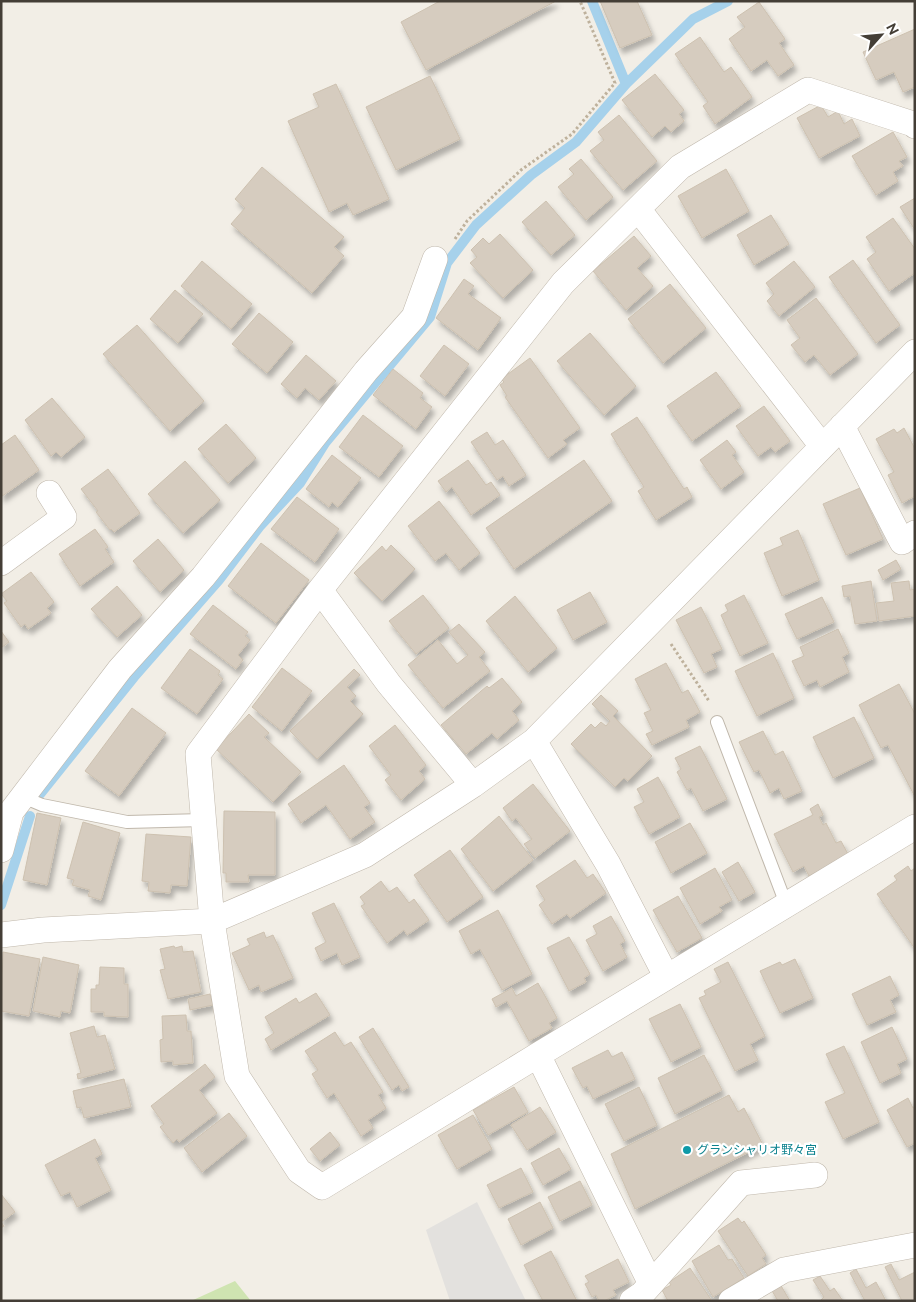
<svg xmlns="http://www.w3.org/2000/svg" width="916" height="1302" font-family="Raleway,'Noto Sans JP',sans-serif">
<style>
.green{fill:#cfe4b1}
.parking{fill:#e3e1de}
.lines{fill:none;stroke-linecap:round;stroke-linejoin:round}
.stream{stroke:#a6d1eb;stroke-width:10}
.building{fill:#d6ccbf;stroke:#cdc1b0;filter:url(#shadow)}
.service-casing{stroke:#c0b8ac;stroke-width:14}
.minor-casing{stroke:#c0b8ac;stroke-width:26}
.path{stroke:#beb19c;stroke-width:3;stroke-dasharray:2.5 2.5;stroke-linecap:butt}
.service{stroke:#fff;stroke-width:12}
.minor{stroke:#fff;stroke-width:25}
.culture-dot{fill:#0f9aa8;stroke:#fff;stroke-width:2}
.labels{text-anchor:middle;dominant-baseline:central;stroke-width:4.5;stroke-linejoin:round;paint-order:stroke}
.culture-label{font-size:12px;fill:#0d838f;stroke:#fff;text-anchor:start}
</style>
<defs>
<filter id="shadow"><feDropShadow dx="3" dy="5.5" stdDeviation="2.5" flood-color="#0004"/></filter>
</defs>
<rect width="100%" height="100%" fill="#f2eee6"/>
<!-- green -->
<path class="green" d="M235 1281 251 1301H191Z"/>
<!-- parking -->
<path class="parking" d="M477 1202 526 1301H450L426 1230Z"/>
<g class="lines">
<!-- stream -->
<path class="stream" d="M592 1 626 84
M40 794 134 677 219 580 260 526 300 483 325 443 430 317 447 263 476 225 531 175 576 142 626 84 693 19 728 1
M1 905 30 816"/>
</g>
<!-- building -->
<path class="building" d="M440 1H556L426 70 401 22Z
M600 1H637L652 35 620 48Z
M759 2 785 39 779 43 794 65 778 76 767 60 751 71 729 39 745 27 737 17Z
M915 29V87L903 92 894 72 876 80 863 52Z
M700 37 724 72 731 67 752 97 715 124 703 106 708 102 675 54Z
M655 74 684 110 679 114 684 121 671 132 665 126 652 137 622 100Z
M430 76 460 139 396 170 366 107Z
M336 84 389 199 353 215 347 203 329 212 288 121 319 107 313 94Z
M821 105 828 117 838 111 844 124 852 119 860 136 819 158 797 118Z
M619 115 657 161 623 190 590 151 604 140 598 132Z
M893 132 907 157 899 161 903 166 893 172 898 181 876 195 852 156Z
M581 159 613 197 586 220 558 187 574 174 569 169Z
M262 167 344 237 334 247 344 256 312 293 231 224 245 208 235 199Z
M726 169 749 211 702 238 678 196Z
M915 198V230L900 207Z
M546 201 575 235 551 255 522 222Z
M771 215 789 244 754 265 737 235Z
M893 218 915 249V273L889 291 867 259 876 252 866 237Z
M500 234 533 270 503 298 470 263 477 257 471 250 483 238 489 244Z
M634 236 651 256 637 268 653 286 626 310 593 271Z
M853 260 900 325 876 343 829 277Z
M202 261 252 304 231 329 181 286Z
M794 261 815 287 779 316 767 301 774 294 766 283Z
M464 279 474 286 468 294 501 318 478 350 436 318Z
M670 284 706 328 663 363 628 319Z
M175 290 203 314 178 343 150 319Z
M816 298 858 354 830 375 814 355 805 362 791 345 800 338 787 320Z
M259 313 293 342 267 373 232 344Z
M137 325 204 401 170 431 103 354Z
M590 333 636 386 604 415 557 361Z
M444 345 469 364 445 396 420 376Z
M306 355 336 381 319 400 305 388 297 398 281 384Z
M530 358 580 428 563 440 567 444 548 458 505 397 507 396 500 385 504 382 501 379Z
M393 369 423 393 420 398 432 407 416 429 373 395Z
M716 372 741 406 692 441 667 406Z
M52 398 85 437 61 457 56 452 51 456 25 420Z
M764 406 790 441 775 452 771 447 758 456 736 426Z
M363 415 403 446 379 477 339 447Z
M637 417 684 489 687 487 692 497 656 520 638 491 644 487 611 434Z
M226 424 256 458 228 483 198 449Z
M904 428 915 449V496L902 503 888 475 894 472 876 439 894 429 897 433Z
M487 432 495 445 503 440 526 475 509 486 503 476 497 480 471 442Z
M15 435 39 470 1 497V445Z
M727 440 736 452 732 455 744 472 721 489 700 460Z
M332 455 361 478 338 507 332 502 329 507 306 489Z
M468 460 486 485 491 482 500 495 471 515 452 487 446 492 438 481Z
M584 460 612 501 514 569 486 528Z
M185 461 220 500 183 533 148 494Z
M108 469 140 513 114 532 111 529 110 530 96 512 98 511 81 489Z
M860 488 883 539 846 555 823 504Z
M297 497 339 529 315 562 271 529Z
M439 501 480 553 459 570 446 553 435 561 408 526Z
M95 529 108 547 105 549 114 562 80 586 59 554Z
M798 530 819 580 782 596 764 553 783 545 780 538Z
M158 539 184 570 160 592 133 561Z
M261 543 309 580 276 623 228 586Z
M391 545 415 569 382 601 354 573 382 546 386 551Z
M896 560 901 569 883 580 878 570Z
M31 572 54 602 47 608 51 613 28 629 25 624 21 627 4 603 7 601 1 594Z
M871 581 877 621 855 624 850 596 844 597 842 586Z
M909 581 910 590 915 589V616L879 621 876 603 894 601 891 583Z
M117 586 142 615 117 637 91 609Z
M590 592 607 622 573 640 557 610Z
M423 595 449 628 416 654 389 621Z
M744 595 768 643 740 656 721 615 728 611 725 605Z
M515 596 557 648 528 672 486 621Z
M822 597 834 622 797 639 785 614Z
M213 605 248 632 245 636 250 640 238 655 243 660 236 669 190 634Z
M701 607 722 649 711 654 717 667 704 673 676 620Z
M459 624 485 652 479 657 490 671 443 708 408 665 438 640 457 664 468 655 449 632Z
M838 629 849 653 842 657 849 672 820 687 817 680 804 686 792 661 804 656 800 647Z
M1 631 9 642 1 648Z
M190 649 220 671 218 675 223 679 197 714 161 688Z
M773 653 794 698 757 716 735 671Z
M666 663 682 693 688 690 700 712 686 720 689 727 652 745 646 734 653 731 644 713 651 710 635 679Z
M282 668 312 691 282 731 252 707Z
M354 669 360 675 347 687 356 696 350 701 363 714 317 759 290 731Z
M502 678 522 702 512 711 519 720 497 739 492 733 466 754 441 725 487 686 489 688Z
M899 684 915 714V797L888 745 881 748 859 705Z
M601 695 618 711 613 716 652 756 628 781 624 778 615 787 571 744 591 724 595 728 601 722 606 726 610 721 592 704Z
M132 708 166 733 119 796 85 771Z
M249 714 269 733 264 737 301 772 273 802 216 749Z
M854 717 874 758 833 778 813 737Z
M395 725 426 765 419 771 425 779 401 800 385 780 391 775 369 746Z
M763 731 775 755 783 751 802 791 784 799 779 788 770 793 759 770 754 772 739 742Z
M700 746 727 799 703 811 691 788 687 790 677 772 681 769 675 758Z
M344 765 370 803 364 807 375 822 350 839 326 805 301 823 288 804Z
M658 777 680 817 649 834 634 807 644 802 637 789Z
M533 784 570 831 535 858 524 844 532 839 516 818 512 821 503 808Z
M818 804 823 815 819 817 823 825 826 823 836 843 841 841 849 856 809 876 804 866 793 872 774 834 813 815 810 809Z
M224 811 275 812V875H248L249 882H226V873H223Z
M37 813 61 818 47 885 23 880Z
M499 816 533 860 493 891 461 849Z
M83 822 120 833 101 900 88 896 90 890 72 885 74 880 67 878Z
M690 823 707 853 671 873 655 842Z
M146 834 191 837 187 886 171 885 170 893 148 891 149 882 142 881Z
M450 850 483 897 447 922 414 875Z
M575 860 587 878 593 874 606 893 570 918 567 914 552 924 539 905 545 900 536 886Z
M738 862 755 892 739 901 722 872Z
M908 866 911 871 915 868V949L877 894 897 880 894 876Z
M715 868 732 900 719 907 722 911 700 924 680 888Z
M381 881 389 892 397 887 409 903 414 899 429 920 407 935 404 930 387 943 361 906 365 904 360 897Z
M678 896 702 938 677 952 653 910Z
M334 903 360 957 342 965 337 953 321 961 315 948 326 942 312 913Z
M498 910 532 974 502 990 480 949 471 954 459 931Z
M611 916 625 941 620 944 627 957 603 971 586 940 597 934 593 926Z
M264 932 266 938 273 935 293 978 261 992 259 985 249 990 232 953 250 945 247 939Z
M569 937 590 974 584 978 586 982 569 991 547 948Z
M174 946 175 948 182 946 183 952 193 951 201 992 168 999 160 970 165 969 160 949Z
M3 952 40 959 29 1016 1 1011Z
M43 957 79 965 70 1013 61 1011 60 1017 33 1011Z
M795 959 813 998 780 1013 760 971 780 962 782 965Z
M728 962 765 1036 750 1044 758 1060 735 1071 699 998 706 995 704 991 721 982 714 969Z
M100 967 124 968V984H128V1017L104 1016V1012H91V989H96V985H99Z
M890 976 899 995 890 1000 896 1012 867 1025 852 994Z
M538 983 557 1018 549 1023 552 1028 529 1041 507 1001 496 1007 492 999 512 988 516 996Z
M316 993 330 1015 271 1050 265 1039 274 1033 265 1017 296 998 299 1003Z
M210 994 213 1005 190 1010 188 999Z
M680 1004 701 1047 671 1062 649 1019Z
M186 1015 187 1031H191L193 1063 173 1065V1061L161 1062 160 1040 163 1039 162 1016Z
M94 1026 97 1037 105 1035 115 1069 78 1079 77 1074 81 1073 70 1033Z
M892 1027 907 1059 897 1064 901 1073 880 1083 861 1042Z
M373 1028 409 1087 402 1091 399 1085 392 1090 359 1037Z
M335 1032 344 1046 351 1042 383 1092 378 1095 386 1108 368 1120 373 1128 361 1136 334 1093 327 1098 312 1074 318 1070 305 1051Z
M844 1046 879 1122 843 1139 825 1102 845 1093 826 1054Z
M608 1050 612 1057 622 1052 635 1079 593 1099 587 1086 583 1088 572 1068Z
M704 1055 722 1090 675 1114 658 1078Z
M205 1064 215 1077 199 1090 217 1113 179 1142 177 1139 173 1143 160 1127 164 1124 151 1106Z
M124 1079 131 1107 84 1118 81 1107 77 1108 73 1091Z
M514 1087 528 1112 488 1135 473 1110Z
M639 1087 657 1125 624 1141 605 1104Z
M729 1095 738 1112 744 1108 763 1145 635 1209 611 1154Z
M908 1098 913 1108 915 1107V1143L907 1147 887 1110Z
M540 1107 556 1132 527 1150 511 1125Z
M229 1113 247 1136 202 1172 184 1148Z
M473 1115 492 1149 457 1169 438 1135Z
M330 1132 340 1145 320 1161 310 1149Z
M95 1139 102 1154 95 1158 111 1190 77 1207 70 1192 61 1196 45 1165Z
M559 1148 571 1169 543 1185 531 1163Z
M521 1168 533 1192 499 1208 487 1185Z
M580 1181 592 1205 560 1221 548 1197Z
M1 1194 15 1212 1 1222 4 1226 1 1228Z
M540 1202 553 1228 521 1245 508 1219Z
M738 1218 742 1223 744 1221 766 1255 762 1258 766 1264 748 1276 718 1231Z
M719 1245 728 1260 732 1259 744 1278 713 1297 692 1261Z
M551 1251 577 1301H543L524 1265Z
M618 1259 629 1282 613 1290 616 1295 604 1301H599L596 1295 592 1297 585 1284 589 1282 585 1276Z
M891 1264 899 1280 915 1272V1301H902L885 1267Z
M690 1268 712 1301H668L662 1290 671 1285 669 1282Z
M856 1269 866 1288 876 1282 886 1301H865L850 1273Z
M820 1276 830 1291 834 1288 843 1301H820L824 1297 813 1280Z
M780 1284 790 1301H778L771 1289Z"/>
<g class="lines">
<!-- service casing -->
<g class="service-casing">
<path id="service" d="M717 722 786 904
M23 797 42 805 127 822 203 820"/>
</g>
<!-- minor casing -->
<g class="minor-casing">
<path id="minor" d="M638 209 822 446
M842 426 902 542 915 533
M1 563 64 517 49 493
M320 590 389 684 473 785
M534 741 608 864 666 976
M1 850 11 812 120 669 203 577 366 371 414 317 435 259
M1 935 43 930 212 921 365 855 473 785 534 741 915 352
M538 1055 322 1187 299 1171 237 1076 212 921 198 754 320 590 563 283 680 167 808 90 913 124 915 126
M651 1284 538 1055 915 827
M632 1301 642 1294 741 1183 815 1175
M731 1301 784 1270 915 1245"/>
</g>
<!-- path -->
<path class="path" d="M455 239 467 221 521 170 572 134 615 83 580 1
M671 644 709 701"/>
<!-- service -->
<use href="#service" class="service"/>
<!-- minor -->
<use href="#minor" class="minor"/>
</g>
<!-- markers -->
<circle class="culture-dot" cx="687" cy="1150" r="5"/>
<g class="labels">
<!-- culture labels -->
<g class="culture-label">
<text x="697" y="1150">グランシャリオ野々宮</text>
</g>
</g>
<!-- border -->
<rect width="916" height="1302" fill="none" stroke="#443e36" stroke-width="5"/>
<!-- north arrow -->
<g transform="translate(881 35) rotate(63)" stroke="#ffffff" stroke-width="4" paint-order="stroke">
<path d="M0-4L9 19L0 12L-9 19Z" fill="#443e36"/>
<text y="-8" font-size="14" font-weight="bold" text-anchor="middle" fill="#443e36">N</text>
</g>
</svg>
